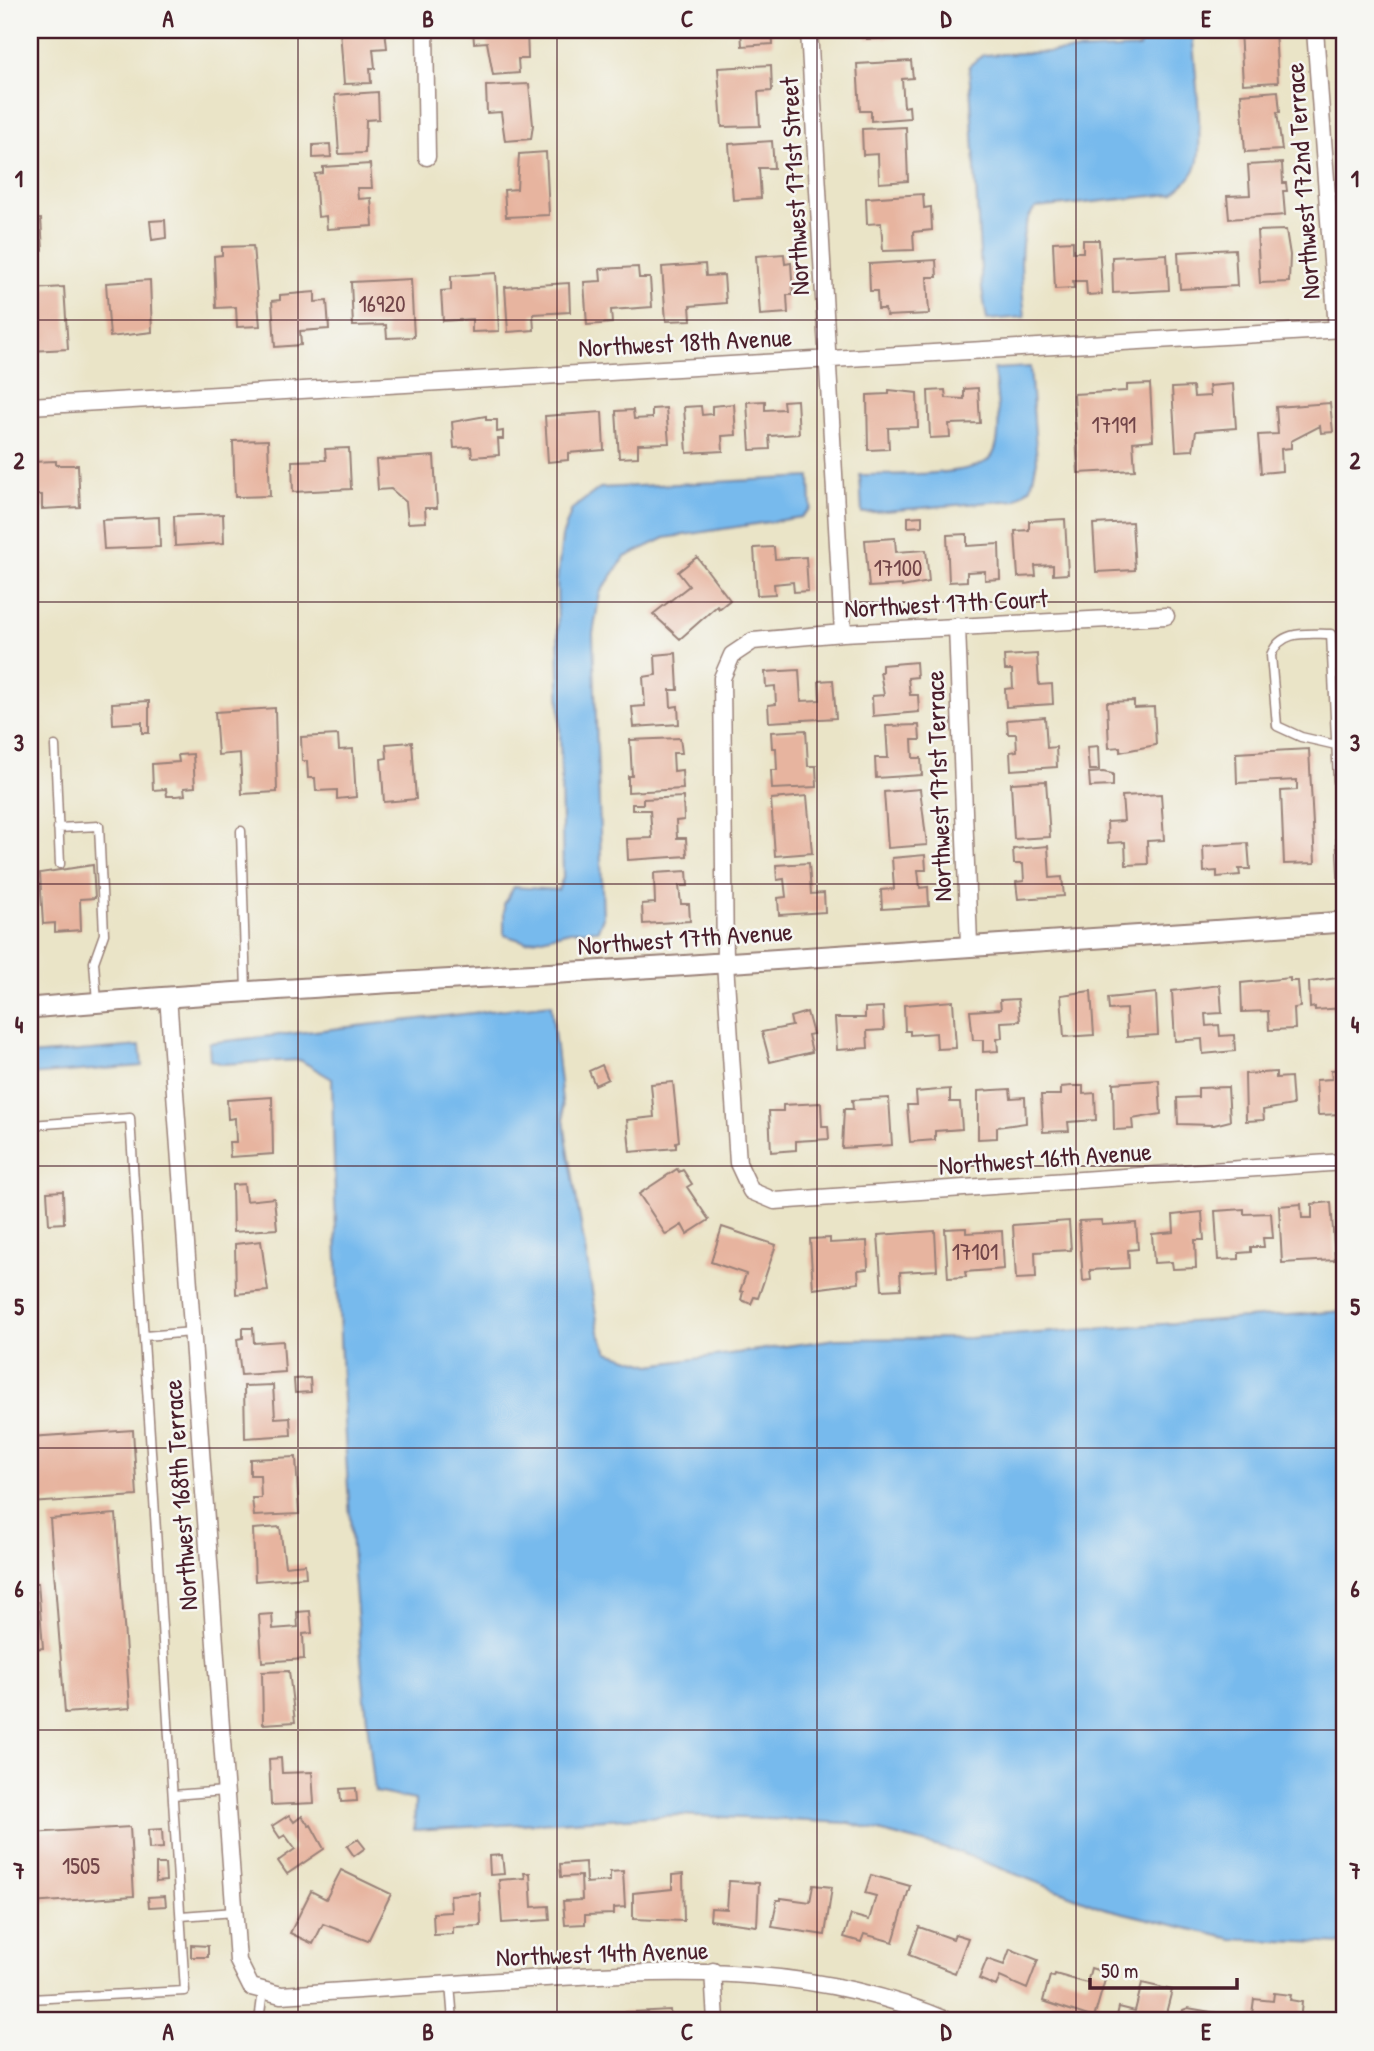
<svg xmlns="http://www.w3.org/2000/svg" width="1374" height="2051" font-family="'Patrick Hand',sans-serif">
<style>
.water{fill:#77baed;stroke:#606c8c;stroke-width:2}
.building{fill:#e7b49f}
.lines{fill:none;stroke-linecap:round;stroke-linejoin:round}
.service-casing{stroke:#9a8279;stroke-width:11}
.minor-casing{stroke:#9a8279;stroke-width:19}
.tertiary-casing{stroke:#9a8279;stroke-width:23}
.service{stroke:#fff;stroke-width:8}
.minor{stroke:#fff;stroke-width:16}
.tertiary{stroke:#fff;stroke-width:19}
.grid{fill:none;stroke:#4a1f2b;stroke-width:2;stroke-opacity:0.55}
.labels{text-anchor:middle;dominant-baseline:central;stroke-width:5;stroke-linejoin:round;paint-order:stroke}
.number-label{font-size:23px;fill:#714448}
.street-label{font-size:26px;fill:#4a1f2b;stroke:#f6f6f2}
.neatline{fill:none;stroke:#4a1f2b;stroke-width:2.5}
.grid-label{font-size:23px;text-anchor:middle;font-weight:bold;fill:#4a1f2b}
</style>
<rect width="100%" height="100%" fill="#f6f6f2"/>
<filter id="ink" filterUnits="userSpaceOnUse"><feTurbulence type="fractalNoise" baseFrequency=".0143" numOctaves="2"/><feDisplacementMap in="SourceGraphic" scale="14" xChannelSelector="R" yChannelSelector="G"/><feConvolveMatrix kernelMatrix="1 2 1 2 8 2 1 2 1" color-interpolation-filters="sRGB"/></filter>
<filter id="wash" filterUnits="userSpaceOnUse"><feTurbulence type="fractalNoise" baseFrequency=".00686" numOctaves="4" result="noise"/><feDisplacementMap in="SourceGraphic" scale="28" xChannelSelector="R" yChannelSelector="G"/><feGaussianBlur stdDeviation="1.57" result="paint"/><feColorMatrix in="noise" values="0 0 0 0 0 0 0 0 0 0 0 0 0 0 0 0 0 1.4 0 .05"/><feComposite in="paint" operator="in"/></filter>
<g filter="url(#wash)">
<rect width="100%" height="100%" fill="#eae4c7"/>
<!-- water -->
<path class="water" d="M1145 30H1192C1194 59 1204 142 1197 165 1192 178 1182 186 1172 194L1036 208C1014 227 1022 290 1025 317L987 320 982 289 969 66 983 55 1139 48Z
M1030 367 1037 461 1031 487 1015 500 862 513 860 475C887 474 977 478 992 456 1004 437 996 391 994 369Z
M810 477 811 508 801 517 665 538 625 557 600 593 593 634 603 917 598 930 570 931 526 942 504 935V904L514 887 558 890 563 878 557 582 562 537 572 509 600 488Z
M551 1004 566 1136 599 1332 608 1352 651 1365 836 1339 970 1338 1344 1311V1944L1232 1939 1103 1908 961 1853 849 1823 679 1815 414 1830 415 1800 375 1792C347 1555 337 1318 332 1079L300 1060 222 1064 210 1060 209 1043Z
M140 1046 142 1066 30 1075V1055Z"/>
<g id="blocks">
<!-- building -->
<path class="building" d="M340 30H385L387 48 373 49 375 68H370L371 83 344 84Z
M473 30H527L528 59H518L519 73 493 75 487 42 474 43Z
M741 30H772L773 44 742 46Z
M867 30H895V37L867 39Z
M1240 30H1275L1278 82 1243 84Z
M911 61 913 78 902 79 904 107 909 106 910 118 871 121V111H860L857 64Z
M771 65 772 91 758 92 760 126 722 127 718 68Z
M529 84 533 125 531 139 505 141 501 112 487 113 486 86Z
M1278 91 1280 112H1277L1282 150 1245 152 1241 94Z
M378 92 379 119 366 120 365 153 339 154 335 95Z
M906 127 908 181 879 183 878 154 863 155 862 129Z
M772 141 774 168H759L761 198 733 200 729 144Z
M330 144 331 157 313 158V145Z
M546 152 549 215 506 217 504 190 517 189 519 154Z
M1282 163 1283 183H1286L1287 191H1283L1285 215 1229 219 1227 196 1250 195 1248 165Z
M370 164 372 188H357L358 199 371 198 373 226 327 229 326 216 318 217 315 174 323 173V167Z
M923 194 924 208 931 207 932 230 913 232 914 250 883 251 881 223 867 224 866 198Z
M41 219 43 250 30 253V220Z
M165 220 166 238 152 240 150 221Z
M1286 230 1290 255 1289 282 1260 283 1257 231Z
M1083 240H1099L1102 294 1087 295 1086 281H1073L1074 288 1055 289 1053 242 1073 241V252H1083Z
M253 246 260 326 237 327 236 307 216 308 214 256 222 255V247Z
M1235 249 1237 286 1180 289 1178 252Z
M784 254 785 264 791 263 793 295H787L788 313 760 315 756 256Z
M1167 254 1169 290 1113 293 1112 257Z
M936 260 937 277H927L929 314 886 316 885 309H878L877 291H870L869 264Z
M705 264 706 276 724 275 726 303 690 306 691 320 666 321 662 267Z
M638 267 639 278H650L652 307 611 310 612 323 587 325 584 282 601 281 600 269Z
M496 273 499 331 472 332V319L443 321 441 291 451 290V276Z
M411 279 414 337 387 338 386 325 353 326 351 282Z
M150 280 152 332 110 337 106 283Z
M569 283 570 312 533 314 534 330 508 332 505 287Z
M64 287 68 349 30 351V303H34L33 289Z
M315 292V302L327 301 329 329 300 331 301 345 275 347 272 301 280 300V295Z
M1150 384 1153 440 1133 442 1135 470 1078 473 1074 394 1127 391V385Z
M1233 384 1236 428 1196 431 1193 450 1176 451 1172 388 1193 387 1194 397 1210 396 1209 386Z
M978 388 980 423 949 424 950 437 930 438 928 391 945 390 946 398 964 399V389Z
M889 390 917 393 918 427 888 428 889 449 868 450 867 395 889 394Z
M797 400 799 434 769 436 770 449 750 450 747 402 765 401V410L784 409 783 401Z
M1330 403 1333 432 1321 433 1320 426 1291 441V448L1281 449 1282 471 1261 473 1258 435 1278 434 1276 407Z
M734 404 736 435 722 436 723 451 687 453 684 407 701 406 702 415 712 414V406Z
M666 408 669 443 638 444V457L619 458 616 411 633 410 634 419 652 418V409Z
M602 412 604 450 568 453V460L548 462 545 416Z
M486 416V420H497V432L503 431V439H498L499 455 472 457 471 447 454 448 452 422Z
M268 440 270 496 235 497 233 441Z
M349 448 351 489 293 492 292 461 326 460 325 449Z
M434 456 437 508H425L426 522 408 523 406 502 391 489 378 490 376 460Z
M56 461V465H78L80 507 42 509V495H30V462Z
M223 514 224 543 175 546 174 516Z
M922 516V526L908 527V517Z
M159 517 160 547 104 549 102 520Z
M1065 519 1068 574 1053 575V565L1035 566 1036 576 1018 577 1015 531 1029 530V521Z
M1132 522 1135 570 1096 572 1093 524Z
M967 534V546L999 544 1000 579 985 580V571L967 572V581L949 582 947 535Z
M895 538 896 552 926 550 929 582 902 587V585L869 587 865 540Z
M774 547 775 559 806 557 808 591 794 592 793 582 774 584 775 594 757 595 754 548Z
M697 557 730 600 719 609 717 606 680 639 653 614 689 586 678 572Z
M676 653 678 690H670L671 707 678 706 679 724 634 727 632 707 645 706 643 677 656 675 655 655Z
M1037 654 1039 685 1052 684 1053 704 1006 707 1005 689 1013 688 1012 670H1005L1004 656Z
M916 662 917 677 908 678 910 695H918L919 712 873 716 872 696 884 695 880 672H882V665Z
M799 670 801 701 820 700 819 681 833 680 836 718 769 722 768 705 776 704 775 686 766 687 765 672Z
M149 701V733H142V722L113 724 112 703Z
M1134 701V708L1154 707 1156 745 1120 752V747L1109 748 1107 702Z
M275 708 277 792 242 794 240 753 218 755 215 712Z
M1045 717 1047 748 1056 747 1057 767 1011 770 1010 752 1017 751 1016 734H1008L1007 720Z
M919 725 920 740H912L913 758H921L922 775 876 778 875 758H888L886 726Z
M806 730 808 766H816L817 787 772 789 771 770H777L776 748H772L771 732Z
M338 735 339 750 353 749 356 797 337 799V790L316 791 315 778H308L307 761H302L301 737Z
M680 738 682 753H673L674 771 682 770 683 789 628 792V776H632L630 740Z
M412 742 416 799 384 802 381 759 387 758 386 744Z
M1098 746 1099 770H1089L1087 747Z
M1309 749 1315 863 1284 864 1281 791 1297 790V780L1237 783 1236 753Z
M193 754 195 787 184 788 185 795 176 796H167L166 789 153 790 152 764 179 762 178 755Z
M1103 772 1113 774V786L1090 787 1089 773Z
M1046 781 1050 837 1014 839 1011 783Z
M920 789 927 845 888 848 884 792Z
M1161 794 1164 840 1147 841 1148 864 1126 865 1125 842 1108 843 1107 822 1124 821 1122 796Z
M807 796 812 853 775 856 771 799Z
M683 797 684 820 676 821 677 838H686L687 856 628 860 627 839 652 838 650 810H632V804H643V799Z
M1248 843 1250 869H1239L1240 875 1217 877V871L1204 872 1203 846Z
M1048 846 1050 878 1062 877 1064 896 1018 899 1016 882 1024 881 1023 864H1014L1013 849Z
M925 855 926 870H918L920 888 928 887 929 906 882 909 881 890 894 889 892 858Z
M809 863 811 894 824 893 825 912 779 915 778 898 786 897 784 879 777 880 776 865Z
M93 865 95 898 80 899 81 930 55 932V923L43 924 40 873Z
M687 871 688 886H679L681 904H689L690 921 643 924 642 904 655 903 654 873Z
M1344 977V1008L1315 1010V1007L1310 1008 1309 982Z
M1290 978V981H1298L1300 1007 1294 1008 1295 1029 1269 1030 1268 1011 1242 1012 1241 983Z
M1220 985 1222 1013 1205 1014 1206 1026 1219 1025 1220 1036 1234 1035 1235 1051 1203 1054 1202 1039 1175 1041 1172 991Z
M1091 991 1094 1035 1064 1037 1061 995Z
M1156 993 1158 1035 1127 1037 1126 1009 1109 1010 1108 998Z
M1018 999 1020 1021 1001 1022 1002 1038 997 1039 998 1051 983 1052V1040H973L970 1011 1001 1009 1000 1000Z
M953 1001 956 1048 937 1049 936 1033 910 1035V1031H905L904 1005Z
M883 1007 884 1030 867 1031 868 1048 837 1050 835 1018H865V1008Z
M807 1012 813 1034 808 1035 812 1052 770 1062 762 1032 792 1026 790 1017Z
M602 1065 608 1079 595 1085 589 1071Z
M1344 1069 1343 1114 1318 1115 1316 1080 1332 1079 1331 1070Z
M1276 1072V1078L1291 1077 1293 1105 1263 1110 1264 1120 1246 1121 1245 1074Z
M1159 1080 1161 1114 1132 1119 1133 1129 1114 1130 1113 1083Z
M673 1082 679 1141 676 1142V1148L630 1152 627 1120 654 1117 651 1084Z
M1072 1086H1083V1094L1095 1093 1096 1120 1068 1122 1069 1131 1043 1132 1041 1095H1061V1087Z
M1228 1087 1230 1121 1214 1125 1178 1124 1177 1098 1198 1097V1088Z
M950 1089V1102H960L962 1129 935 1131V1140L910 1142 907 1105H917L916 1092Z
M1010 1089 1011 1098 1025 1097 1026 1123 997 1127V1138L978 1139V1091Z
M272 1097 273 1154 230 1157 229 1142H236L235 1118 228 1119 227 1100Z
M889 1098 892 1145 842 1148 844 1109H853L852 1100Z
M821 1103 822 1126H828L829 1139 796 1141V1150L771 1152 769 1111H783V1105Z
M677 1169 679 1172 683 1170 692 1184 687 1187 709 1220 687 1234 682 1225 666 1235 639 1194Z
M244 1184 246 1201 274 1198 277 1229 233 1232 232 1185Z
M63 1191 64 1223 49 1224 47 1192Z
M1331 1202 1335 1260 1282 1263 1279 1206 1301 1204 1302 1218H1312V1204Z
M1244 1209V1214L1271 1213 1273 1238H1263L1264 1247H1251V1252L1239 1253V1259L1218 1260 1215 1211Z
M1202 1212 1204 1240H1195L1196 1268 1173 1269 1172 1262 1154 1263 1152 1234 1174 1232 1173 1215Z
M1101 1220 1102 1225 1136 1223 1138 1249 1128 1250 1129 1268 1090 1270 1091 1280 1083 1281 1079 1221Z
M1069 1221 1071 1250 1035 1252 1036 1278 1016 1279 1013 1225Z
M722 1227 776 1245 758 1298 754 1297 751 1304 741 1300 743 1292 740 1291 746 1274 711 1262Z
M30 1228 34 1266H30Z
M966 1228V1233L1002 1231 1004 1269 965 1272 966 1277 948 1278 945 1229Z
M935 1231 937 1270 900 1272 901 1289 882 1290 878 1235Z
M830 1238V1243L867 1241 868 1269 858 1270 859 1283 813 1289 810 1239Z
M261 1241 268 1291 236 1294 235 1244Z
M243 1328H253L254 1343 283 1341 285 1372 241 1375 237 1339 243 1338Z
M310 1378 311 1392 295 1393 294 1379Z
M273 1385 275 1418 290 1417 291 1435 245 1438 244 1386Z
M133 1430 137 1496 30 1503V1437Z
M296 1457 299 1514 254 1516 252 1498H261L260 1475H250V1459Z
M116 1514 130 1708 65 1713 50 1519Z
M280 1527 285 1566 305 1564 306 1577 255 1581 253 1529Z
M30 1583H38L43 1648 30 1649Z
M310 1611 312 1633 303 1634 304 1659 262 1662 259 1615 272 1614 273 1629 298 1627 297 1612Z
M289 1671 295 1722 263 1724 262 1672Z
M281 1758 282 1773 312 1772 314 1803 271 1805 269 1759Z
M356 1788 357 1801 341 1802 340 1789Z
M289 1815 294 1822 302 1816 309 1826 311 1825 324 1849 287 1874 278 1861 295 1849 285 1835 280 1838 272 1826Z
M130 1827 134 1896 30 1903V1833Z
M162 1829 163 1848 149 1849 148 1830Z
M358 1839 365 1848 354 1856 347 1846Z
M502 1855 504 1874 490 1875 489 1856Z
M585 1862 586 1883 610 1881V1872L623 1871 625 1907 614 1908V1914L585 1915V1924L565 1925 563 1901 582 1900 581 1876 561 1877 560 1864Z
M156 1864H165L166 1881 156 1882Z
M341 1870 391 1894 368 1941 323 1924 313 1944 290 1933 311 1891 326 1899Z
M524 1873H530L532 1907 549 1906 550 1920 502 1923 499 1880 525 1878Z
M683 1874 684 1921 633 1919V1893L672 1889V1875Z
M871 1875 910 1886 893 1942 864 1934 861 1942 844 1937 851 1915 869 1920 876 1896 865 1893Z
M729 1881 759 1883 757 1926 710 1920 711 1908 727 1909Z
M813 1885 832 1887 825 1935 772 1927 777 1900H781V1898L810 1902Z
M480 1893 481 1926 453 1927V1934L434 1935 433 1913 451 1912 450 1895Z
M165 1896 166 1906 149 1907 148 1897Z
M919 1927 953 1939 955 1934 968 1938 955 1973 909 1955Z
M191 1945 208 1946V1957H191Z
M1010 1949 1038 1960 1027 1989 1000 1977 996 1986 979 1979 987 1959 1004 1965Z
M1091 1968 1107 1973 1094 2018 1043 2001 1050 1976 1054 1977 1055 1974 1087 1983Z
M1142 1983 1172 1990 1164 2021 1116 2020 1119 2007 1135 2011Z
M1274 1993 1291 1995 1290 2000 1302 2002 1300 2021H1251L1254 1999 1273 2001Z
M1188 2008 1234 2016 1233 2021H1182L1183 2010Z
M670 2010 671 2021H500V2019Z"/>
</g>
</g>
<g filter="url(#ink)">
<use href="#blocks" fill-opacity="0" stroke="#9a8279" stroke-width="2"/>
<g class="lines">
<!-- service casing -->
<g class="service-casing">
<path id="service" d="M1336 745 1301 737 1277 726 1271 655C1281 629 1307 634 1331 634L1344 904
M55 746 60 864
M58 828 99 826 104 934 94 962 97 1002
M241 831 246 991
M30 1125 130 1118 185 1991 30 1999
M145 1336 192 1332
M173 1795 225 1791
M181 1916 235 1912
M450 1984 453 2021
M259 2021 263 1990"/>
</g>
<!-- minor casing -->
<g class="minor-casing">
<path id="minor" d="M425 30 427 157
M809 30 843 633
M1315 30 1337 329
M30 406 1344 329
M1166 616 843 633 753 641 732 655 722 678 725 963 738 1163 751 1191 775 1201 1344 1162
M957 626 969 944
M168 996 238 1961 251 1987 281 1995C359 1990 437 1985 515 1980 665 1970 807 1961 949 2021
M713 1971 716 2021"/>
</g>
<!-- tertiary casing -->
<g class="tertiary-casing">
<path id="tertiary" d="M30 1008C261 988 492 978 723 963 930 950 1137 934 1344 922"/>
</g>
<!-- service -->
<use href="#service" class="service"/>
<!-- minor -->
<use href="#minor" class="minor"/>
<!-- tertiary -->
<use href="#tertiary" class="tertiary"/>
</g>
</g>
<!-- grid -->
<path class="grid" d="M298 30V2021M557 30V2021M817 30V2021M1076 30V2021M30 320H1344M30 602H1344M30 884H1344M30 1166H1344M30 1448H1344M30 1730H1344"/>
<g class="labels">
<!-- number labels -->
<g class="number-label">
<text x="382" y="303">16920</text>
<text x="1114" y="424">17191</text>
<text x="898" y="567">17100</text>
<text x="975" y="1251">17101</text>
<text x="81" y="1865">1505</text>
</g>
<!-- street labels -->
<g class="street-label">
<text transform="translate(1302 181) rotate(-94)">Northwest 172nd Terrace</text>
<text transform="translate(794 186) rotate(-93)">Northwest 171st Street</text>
<text transform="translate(685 342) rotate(-3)">Northwest 18th Avenue</text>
<text transform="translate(946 603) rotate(-3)">Northwest 17th Court</text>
<text transform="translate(938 786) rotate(-92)">Northwest 171st Terrace</text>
<text transform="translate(685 938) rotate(-4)">Northwest 17th Avenue</text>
<text transform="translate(1045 1158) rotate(-4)">Northwest 16th Avenue</text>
<text transform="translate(180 1495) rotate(-94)">Northwest 168th Terrace</text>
<text transform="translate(602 1953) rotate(-2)">Northwest 14th Avenue</text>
</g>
</g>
<!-- margin -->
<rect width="1374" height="2051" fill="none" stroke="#f6f6f2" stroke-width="77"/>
<!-- scale -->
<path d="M1090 1978v10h147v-10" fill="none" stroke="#4a1f2b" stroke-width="3.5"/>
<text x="1101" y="1978" font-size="21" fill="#4a1f2b" stroke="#f6f6f2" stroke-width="5" paint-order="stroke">50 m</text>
<rect x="38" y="38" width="1298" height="1974" class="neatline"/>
<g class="grid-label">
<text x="168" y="27">A</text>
<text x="428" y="27">B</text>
<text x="687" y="27">C</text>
<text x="946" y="27">D</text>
<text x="1206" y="27">E</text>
<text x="19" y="187">1</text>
<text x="1355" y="187">1</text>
<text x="19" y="469">2</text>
<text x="1355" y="469">2</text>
<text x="19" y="751">3</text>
<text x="1355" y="751">3</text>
<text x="19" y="1033">4</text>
<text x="1355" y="1033">4</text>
<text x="19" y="1315">5</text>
<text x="1355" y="1315">5</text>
<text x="19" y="1597">6</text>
<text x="1355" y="1597">6</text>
<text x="19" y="1879">7</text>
<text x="1355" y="1879">7</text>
<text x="168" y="2040">A</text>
<text x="428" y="2040">B</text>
<text x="687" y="2040">C</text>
<text x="946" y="2040">D</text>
<text x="1206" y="2040">E</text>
</g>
</svg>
